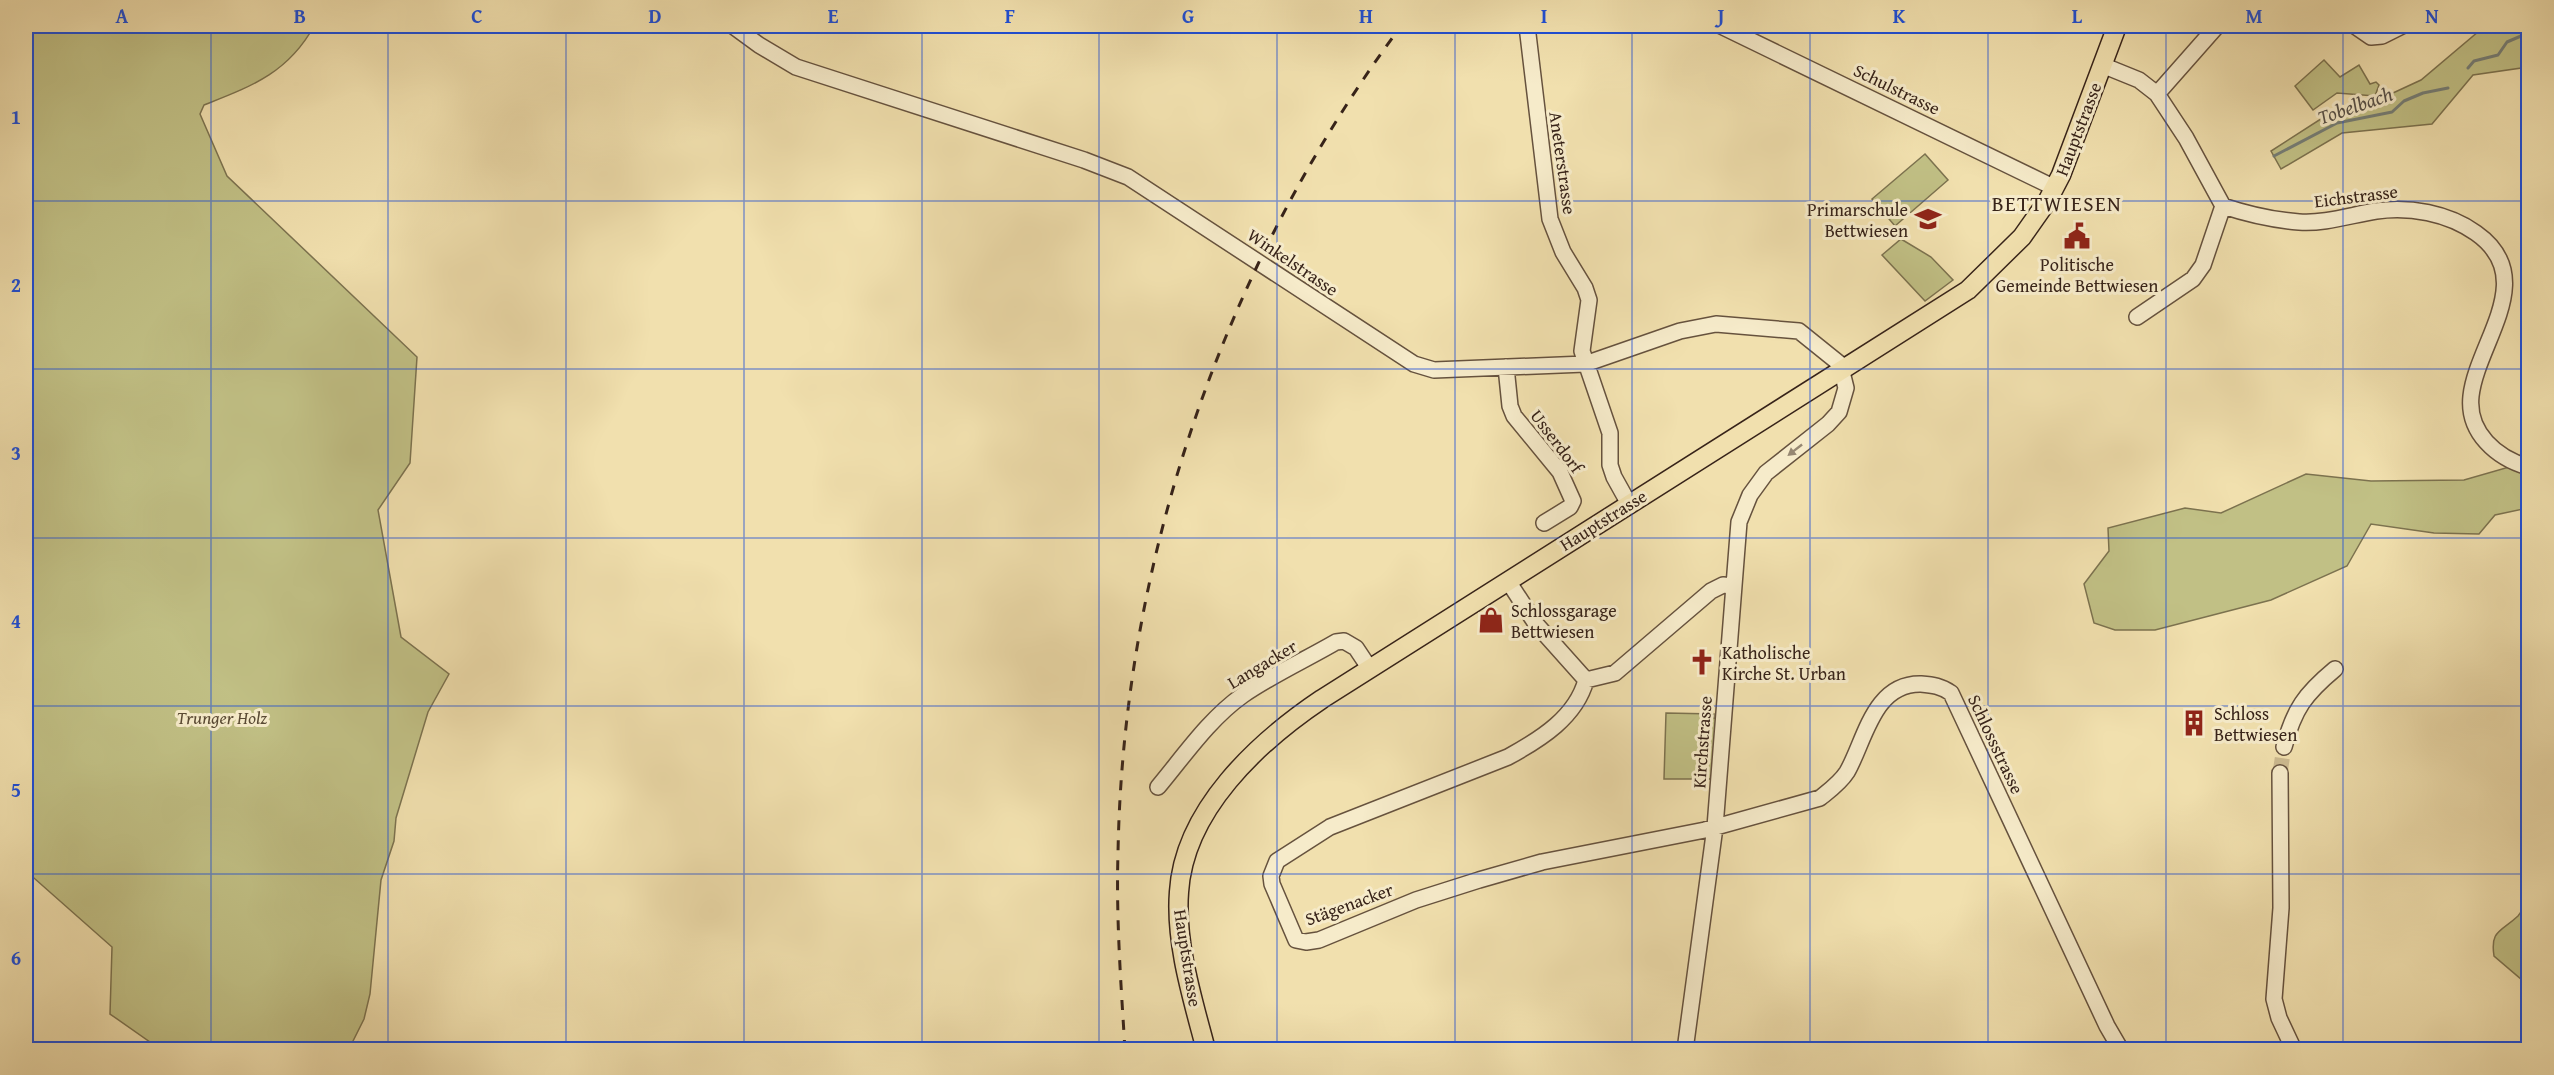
<svg xmlns="http://www.w3.org/2000/svg" width="2554" height="1075" font-family="'Gentium Book Plus',serif">
<style>
.green{fill:#c1c085;stroke:#7c724f;stroke-width:1.5}
.lines{fill:none;stroke-linecap:round;stroke-linejoin:round}
.stream{stroke:#757e77;stroke-width:3}
.minor-tunnel{stroke:#ccba90;stroke-width:15;stroke-dasharray:15 8;stroke-linecap:butt}
.minor-casing{stroke:#66523e;stroke-width:18}
.major-casing{stroke:#372319;stroke-width:21}
.minor{stroke:#f6ebca;stroke-width:15}
.major{stroke:#f1e0ae;stroke-width:18}
.rail{stroke:#372319;stroke-width:3;stroke-dasharray:10 10;stroke-linecap:butt}
.oneway{fill:#968772}
.grid{fill:none;stroke:#1d4ed8;stroke-width:1.5;stroke-opacity:0.55}
.labels{text-anchor:middle;dominant-baseline:central;stroke-width:6;stroke-linejoin:round;paint-order:stroke}
.street-label{font-size:18px;fill:#372319;stroke:#f6ebca}
.poi-label{font-size:18px;fill:#372319;stroke:#f6ebca;text-anchor:start}
.park-label{font-size:18px;font-style:italic;fill:#5a4a34;stroke:#f6ebca}
.water-label{font-size:20px;font-style:italic;fill:#565048;stroke:#f6ebca}
.quarter-label{font-size:21px;letter-spacing:1.5px;fill:#372319;stroke:#f6ebca}
.neatline{fill:none;stroke:#1d4ed8;stroke-width:2}
.grid-label{font-size:20px;text-anchor:middle;font-weight:bold;fill:#1d4ed8}
</style>
<rect width="100%" height="100%" fill="#f1e0ae"/>
<filter id="stains"><feTurbulence type="fractalNoise" baseFrequency=".00333" numOctaves="4"/><feColorMatrix values="0 0 0 0 .2 0 0 0 0 .09 0 0 0 0 .02 0 0 0 .5 -.17"/></filter>
<radialGradient id="worn" r=".72"><stop offset=".6" stop-color="#630" stop-opacity="0"/><stop offset="1" stop-color="#630" stop-opacity=".3"/></radialGradient>
<!-- green -->
<path class="green" d="M26 26H314C288 73 252 86 204 105L200 114 227 176 417 357 410 463 378 510 401 637 449 674 428 712 396 818 394 841 381 880 370 994 364 1019 349 1049H160L110 1014 112 947 26 871Z
M2485 26H2528V67L2473 75 2432 124 2342 133 2281 169 2271 151 2327 115 2380 99 2421 80Z
M2324 60 2340 77 2359 65 2370 84 2376 82 2379 85 2375 96 2337 93 2313 110 2295 86Z
M1925 154 1948 180 1895 226 1872 199Z
M1901 239 1931 257 1953 280 1925 301 1882 255Z
M2516 465 2528 469V508L2495 515 2479 534 2434 533 2371 524 2347 566 2271 600 2155 630H2115L2094 623 2084 584 2109 551 2108 528 2185 508 2221 513 2306 474 2371 481 2464 480Z
M1666 713 1714 714V718L1717 719 1712 779H1664Z
M2528 899V985L2494 956C2490 930 2501 932 2518 916 2522 911 2525 905 2528 899Z"/>
<g class="lines">
<!-- stream -->
<path class="stream" d="M2468 68 2474 61 2498 55 2507 42 2521 36 2528 39
M2274 156 2337 123 2392 112 2404 101 2423 93 2448 88"/>
<!-- minor-tunnel -->
<path class="minor-tunnel" d="M2280 773 2284 747"/>
<!-- minor casing -->
<g class="minor-casing">
<path id="minor" d="M733 26 759 45 796 67 1084 160 1128 177 1414 364 1434 370 1585 364 1680 331 1716 324 1799 331 1840 364 1846 388 1839 412 1828 424 1766 473 1750 495 1739 522 1715 827 1685 1050
M1527 26 1550 219 1563 252 1585 288 1589 300 1582 351 1610 433V465L1614 477 1629 504
M1721 26 2055 188
M2355 26 2371 37 2382 36 2402 26
M2102 65 2139 80 2157 94 2186 138 2223 206C2247 214 2274 220 2299 222 2324 224 2351 215 2376 211 2409 206 2448 213 2476 233 2540 278 2477 342 2471 396 2467 433 2497 458 2528 467
M2157 94 2217 26
M2137 317 2193 279 2203 265 2223 206
M1506 367 1510 406 1514 416 1560 472 1573 501 1570 507 1544 523
M1508 581 1536 624 1586 680 1615 673 1711 591 1723 585 1732 586
M1586 680C1576 717 1541 739 1508 757L1330 827 1277 861 1271 876 1272 884 1296 940 1306 942 1319 940 1416 900 1479 880 1542 862 1705 830 1820 798C1830 790 1840 783 1847 772 1865 741 1873 683 1921 684 1933 685 1941 686 1951 693L2107 1026 2121 1050
M2284 747C2294 709 2305 694 2335 669
M2280 773 2281 908 2274 999 2279 1018 2294 1050
M1158 787C1184 756 1209 719 1243 695 1272 675 1305 660 1336 642L1344 641 1356 648 1370 669"/>
</g>
<!-- major casing -->
<g class="major-casing">
<path id="major" d="M1206 1050C1193 1000 1175 944 1179 892 1184 810 1258 742 1322 699L1968 290 2022 237 2048 200 2061 175 2117 26"/>
</g>
<!-- minor -->
<use href="#minor" class="minor"/>
<!-- major -->
<use href="#major" class="major"/>
<!-- rail -->
<path class="rail" d="M1125 1050C1121 984 1116 919 1118 853 1123 558 1225 263 1401 26"/>
</g>
<!-- one-way arrows -->
<defs><path id="oneway-solid" d="M-6-.8H1V-3.2L6.5 0L1 3.2V.8H-6Z" transform="scale(1.5)"/></defs>
<use class="oneway" href="#oneway-solid" transform="translate(1795 450) rotate(142)"/>
<!-- grid -->
<path class="grid" d="M211 26V1050M388 26V1050M566 26V1050M744 26V1050M922 26V1050M1099 26V1050M1277 26V1050M1455 26V1050M1632 26V1050M1810 26V1050M1988 26V1050M2166 26V1050M2343 26V1050M26 201H2528M26 369H2528M26 538H2528M26 706H2528M26 874H2528"/>
<!-- icons -->
<defs>
<g id="school-bare" transform="scale(2.07)"><path d="M0-5L7-2L0 1L-7-2ZM-4 1L0 2.5L4 1V4Q0 6-4 4Z" fill="#8f2418" stroke="#f6ebca" stroke-width="2.5" paint-order="stroke"/></g>
<g id="civic-bare" transform="scale(2.07)"><path d="M-.6-6.5H3V-4.5H.6V-3L4-1V1h2V6H-6V1h2V-1L-.6-3ZM-1.2 2.5V6h2.4V2.5Z" fill="#8f2418" stroke="#f6ebca" stroke-width="2.5" paint-order="stroke"/></g>
<g id="shop-bare" transform="scale(2.07)"><path d="M-5-2.5h2.3a2.7 3.5 0 0 1 5.4 0H5L5.5 6h-11ZM-1.5-2.5h3a1.5 2.3 0 0 0-3 0Z" fill="#8f2418" stroke="#f6ebca" stroke-width="2.5" paint-order="stroke"/></g>
<g id="church-bare" transform="scale(2.07)"><path d="M-1.2-6h2.4v3.5h3.3v2.4h-3.3V6h-2.4V-.1h-3.3v-2.4h3.3Z" fill="#8f2418" stroke="#f6ebca" stroke-width="2.5" paint-order="stroke"/></g>
<g id="building-bare" transform="scale(2.07)"><path d="M-4-6H4V6H1V3H-1V6H-4ZM-2.5-4.3h1.7v1.8h-1.7ZM.8-4.3h1.7v1.8H.8ZM-2.5-1h1.7V.8h-1.7ZM.8-1h1.7V.8H.8Z" fill="#8f2418" stroke="#f6ebca" stroke-width="2.5" paint-order="stroke"/></g>
</defs>
<g fill-rule="evenodd">
<use href="#school-bare" x="1928" y="219"/>
<use href="#civic-bare" x="2077" y="236"/>
<use href="#shop-bare" x="1491" y="620"/>
<use href="#church-bare" x="1702" y="662"/>
<use href="#building-bare" x="2194" y="723"/>
</g>
<g class="labels">
<!-- street labels -->
<g class="street-label">
<text transform="translate(1897 89) rotate(26)">Schulstrasse</text>
<text transform="translate(2078 129) rotate(-69)">Hauptstrasse</text>
<text transform="translate(1563 163) rotate(82)">Aneterstrasse</text>
<text transform="translate(2356 196) rotate(-7)">Eichstrasse</text>
<text transform="translate(1293 262) rotate(34)">Winkelstrasse</text>
<text transform="translate(1557 441) rotate(53)">Usserdorf</text>
<text transform="translate(1603 520) rotate(-32)">Hauptstrasse</text>
<text transform="translate(1262 664) rotate(-31)">Langacker</text>
<text transform="translate(1702 742) rotate(-86)">Kirchstrasse</text>
<text transform="translate(1996 744) rotate(65)">Schlossstrasse</text>
<text transform="translate(1349 904) rotate(-20)">Stägenacker</text>
<text transform="translate(1188 958) rotate(81)">Hauptstrasse</text>
</g>
<!-- poi labels -->
<g class="poi-label">
<text x="1908" y="209" text-anchor="end">Primarschule<tspan x="1908" dy="21">Bettwiesen</tspan></text>
<text x="2077" y="264" text-anchor="middle">Politische<tspan x="2077" dy="21">Gemeinde Bettwiesen</tspan></text>
<text x="1511" y="610">Schlossgarage<tspan x="1511" dy="21">Bettwiesen</tspan></text>
<text x="1722" y="652">Katholische<tspan x="1722" dy="21">Kirche St. Urban</tspan></text>
<text x="2214" y="713">Schloss<tspan x="2214" dy="21">Bettwiesen</tspan></text>
</g>
<!-- park labels -->
<g class="park-label">
<text x="222" y="717">Trunger Holz</text>
</g>
<!-- water labels -->
<g class="water-label">
<text transform="translate(2355 105) rotate(-19)">Tobelbach</text>
</g>
<!-- quarter labels -->
<g class="quarter-label">
<text x="2057" y="203">BETTWIESEN</text>
</g>
</g>
<!-- margin -->
<rect width="2554" height="1075" fill="none" stroke="#f1e0ae" stroke-width="66"/>
<rect x="33" y="33" width="2488" height="1009" class="neatline"/>
<g class="grid-label">
<text x="122" y="23">A</text>
<text x="300" y="23">B</text>
<text x="477" y="23">C</text>
<text x="655" y="23">D</text>
<text x="833" y="23">E</text>
<text x="1010" y="23">F</text>
<text x="1188" y="23">G</text>
<text x="1366" y="23">H</text>
<text x="1544" y="23">I</text>
<text x="1721" y="23">J</text>
<text x="1899" y="23">K</text>
<text x="2077" y="23">L</text>
<text x="2254" y="23">M</text>
<text x="2432" y="23">N</text>
<text x="16" y="124">1</text>
<text x="16" y="292">2</text>
<text x="16" y="460">3</text>
<text x="16" y="628">4</text>
<text x="16" y="797">5</text>
<text x="16" y="965">6</text>
</g>
<rect width="100%" height="100%" filter="url(#stains)"/>
<rect width="100%" height="100%" fill="url(#worn)"/>
</svg>
